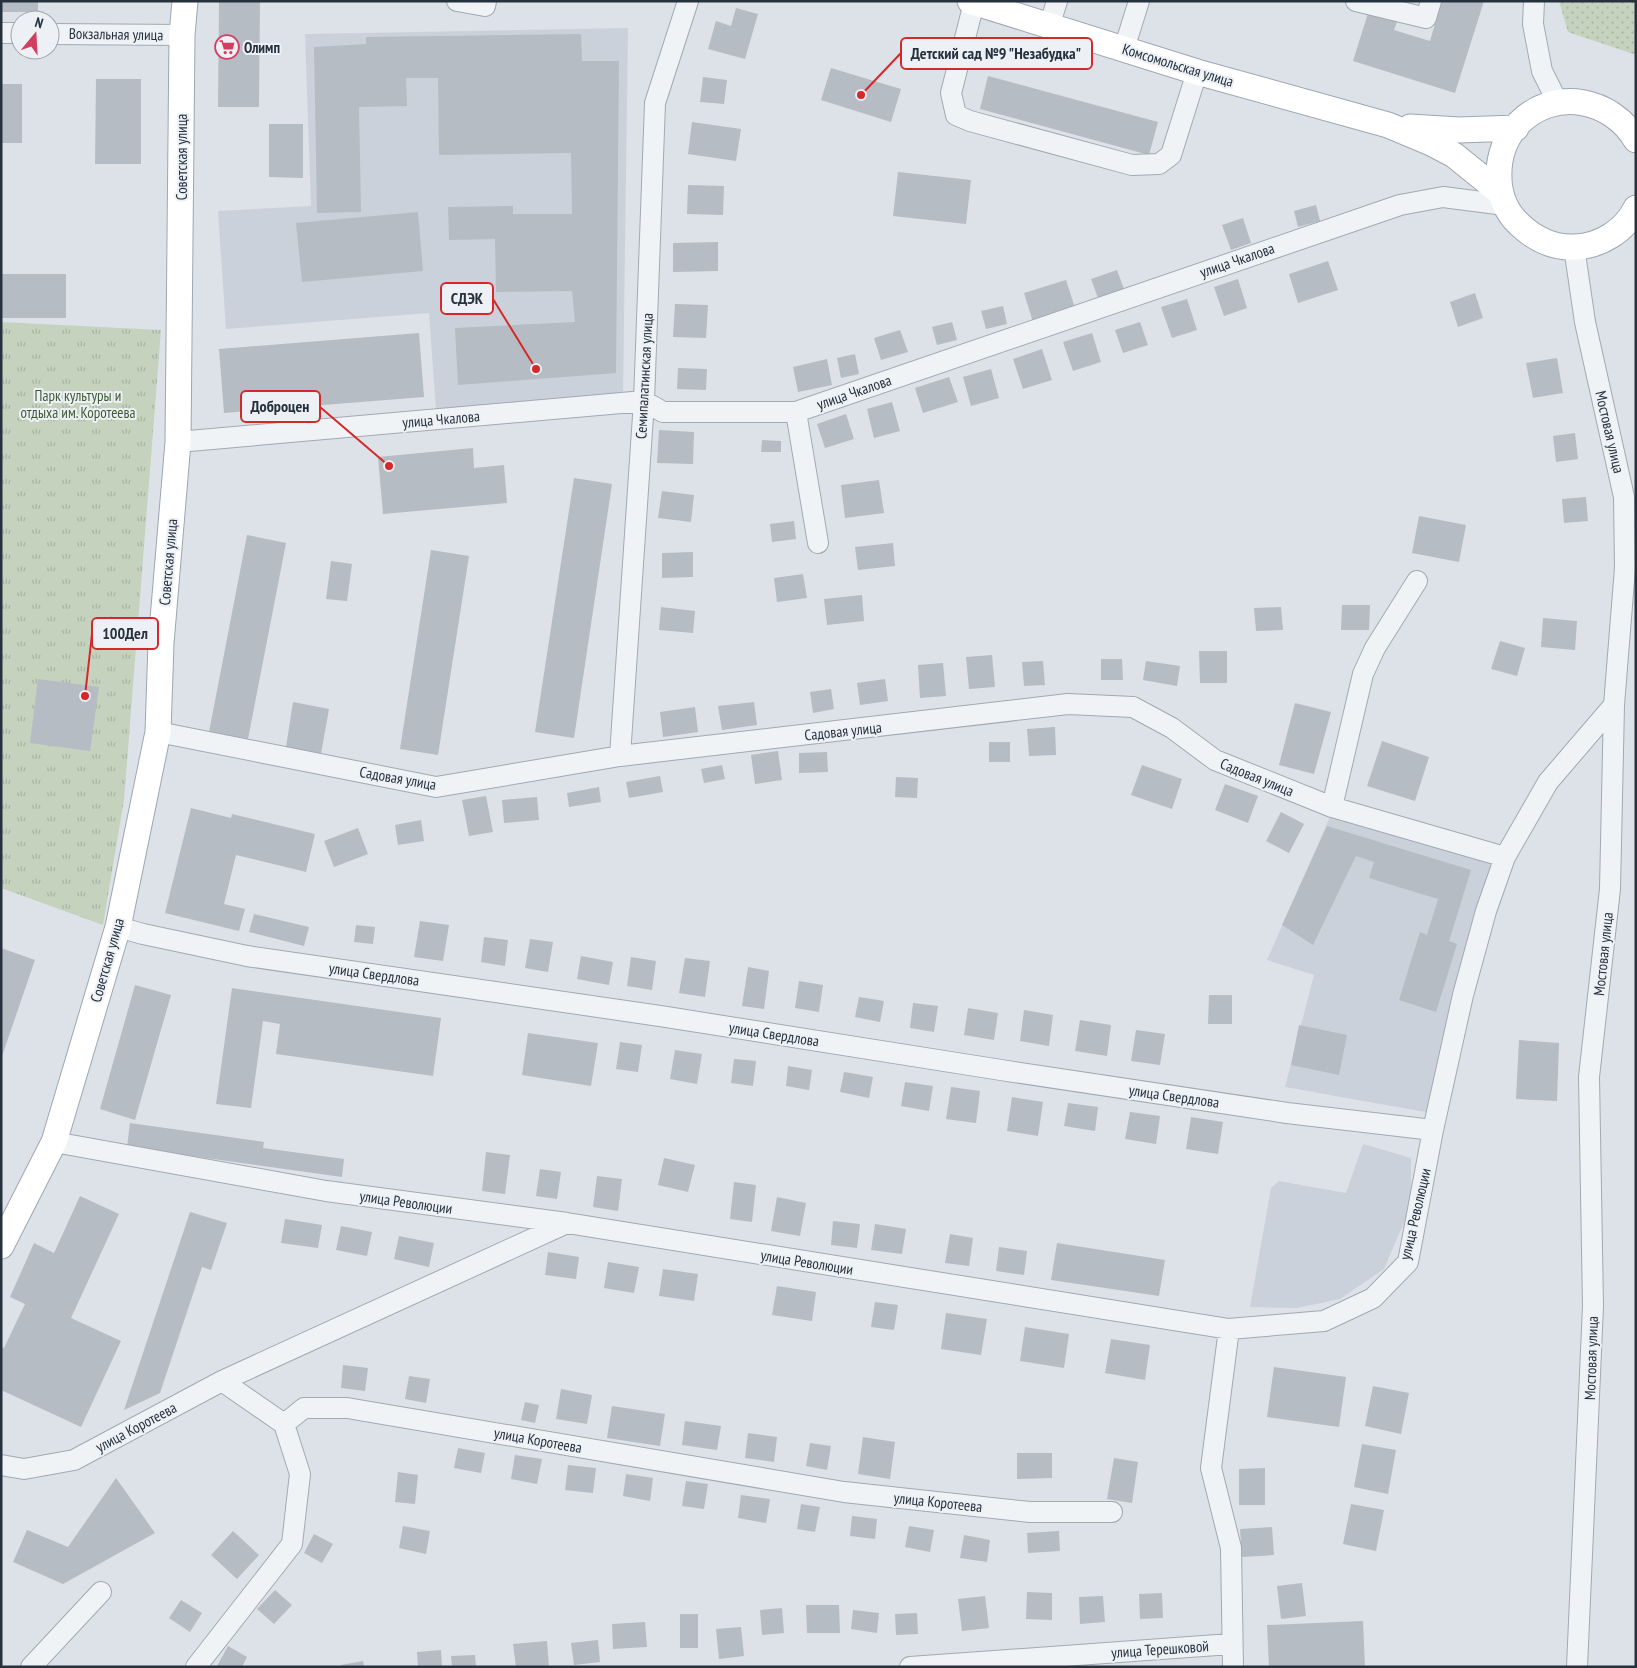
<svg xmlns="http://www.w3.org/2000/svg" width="1637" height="1668" font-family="'PT Sans Narrow',sans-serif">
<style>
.built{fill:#cbd1da}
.grass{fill:url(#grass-dots)}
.park{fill:url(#park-tufts)}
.building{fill:#b5bcc4}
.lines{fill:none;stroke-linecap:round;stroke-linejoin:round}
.minor-casing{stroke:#a2a9b2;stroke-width:22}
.major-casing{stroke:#9ca7b3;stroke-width:27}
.minor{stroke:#f0f3f6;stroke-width:20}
.major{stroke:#fff;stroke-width:25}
.labels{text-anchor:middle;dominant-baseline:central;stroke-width:4;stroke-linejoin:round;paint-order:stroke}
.street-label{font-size:15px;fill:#26313e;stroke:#edf1f5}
.poi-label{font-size:15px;font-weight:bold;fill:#26313e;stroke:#edf1f5;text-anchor:start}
.park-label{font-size:15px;fill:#3e5a33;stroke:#edf1f5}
.leader{fill:none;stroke:#d62828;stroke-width:2}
.callout-dot{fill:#d62828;stroke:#edf1f5;stroke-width:2}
.callout{fill:#edf1f5;stroke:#d62828;stroke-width:2}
.callout-label{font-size:16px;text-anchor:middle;font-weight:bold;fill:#26313e}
</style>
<defs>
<pattern id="grass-dots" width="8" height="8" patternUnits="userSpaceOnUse" patternTransform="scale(1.25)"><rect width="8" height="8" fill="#c5d2be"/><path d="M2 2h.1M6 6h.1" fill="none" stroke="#a9b5a4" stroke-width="1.8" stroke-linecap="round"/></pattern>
<pattern id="park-tufts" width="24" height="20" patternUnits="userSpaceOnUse" patternTransform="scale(1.25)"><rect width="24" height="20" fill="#c5d2be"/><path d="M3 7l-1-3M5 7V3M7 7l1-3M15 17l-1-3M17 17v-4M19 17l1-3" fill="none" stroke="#a9b5a4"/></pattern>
</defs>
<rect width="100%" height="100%" fill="#dde2e8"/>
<!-- built -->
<path class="built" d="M628 28 623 395 436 410 429 313 226 329 218 211 311 206 305 34Z
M1332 807 1505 857 1431 1113 1285 1087 1314 975 1267 960 1329 819Z
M1363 1144 1411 1158V1206L1384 1269 1340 1299 1297 1308 1250 1307 1271 1188 1279 1181 1346 1193Z"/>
<!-- grass -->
<path class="grass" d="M1559 1H1636V55L1568 32Z"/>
<!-- park -->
<path class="park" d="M1 322 161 330 124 800 103 925 1 888Z"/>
<!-- building -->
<path class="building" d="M1 1H38V12H1Z
M219 1H260L259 107H218Z
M1434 1H1484L1455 93 1353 61 1368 13 1397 22 1394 30 1430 41 1441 4Z
M736 8 758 14 745 59 708 49 716 21 731 26Z
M581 34 582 61H619L616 373 458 385 455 328 575 322 572 291 496 292 495 239 449 240 448 207 513 206V214H572L571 153 439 155 438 78H406L407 106 359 107 361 212 317 213 314 47 366 44V37Z
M831 68 901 89 891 122 821 100Z
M988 76 1158 122 1149 155 980 109Z
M703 77 727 80 724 104 700 102Z
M96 79H141V164H95Z
M1 84H22V143H1Z
M692 122 741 129 736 161 688 154Z
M269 124H303V178L269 177Z
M898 172 971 180 966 224 893 216Z
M688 185 724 186 723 215 687 214Z
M1316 205 1320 221 1298 227 1294 211Z
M418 212 423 271 302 282 296 223Z
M1243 218 1251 243 1231 250 1222 225Z
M718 242V271L673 272V243Z
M1328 261 1338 290 1298 303 1289 274Z
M1117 270 1124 289 1098 298 1091 279Z
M1 274H66V318H1Z
M1238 279 1247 308 1224 316 1214 287Z
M1066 280 1075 308 1033 322 1024 293Z
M1475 293 1483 318 1458 327 1450 302Z
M1187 299 1197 330 1172 338 1161 307Z
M675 304 708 305 706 338 673 337Z
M1003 306 1007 324 986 329 981 311Z
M952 322 957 340 937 345 932 327Z
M1140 322 1148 345 1123 353 1115 330Z
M900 330 908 352 881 360 874 338Z
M419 333 424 397 224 413 219 349Z
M1092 333 1101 362 1073 371 1063 342Z
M1042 349 1052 380 1023 389 1013 359Z
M855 354 859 374 841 378 837 358Z
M1557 358 1563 393 1533 398 1526 363Z
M827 359 832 385 798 392 793 367Z
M678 368 707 369 706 390 677 389Z
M991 369 999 398 971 406 963 377Z
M949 377 958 402 923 413 915 388Z
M892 402 900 431 874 438 867 409Z
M846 414 854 439 825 448 817 424Z
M659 430 694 432 693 464 657 463Z
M1575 433 1578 459 1556 462 1553 436Z
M762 440 781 441V452H761Z
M473 448 474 468 504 465 507 503 383 514 378 457Z
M574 478 612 484 574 738 535 732Z
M879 480 884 513 845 518 841 485Z
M662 491 694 495 691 522 658 518Z
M1586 497 1588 521 1564 523 1562 499Z
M1419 516 1466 525 1459 562 1412 553Z
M794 521 796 539 772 542 770 524Z
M247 535 286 543 248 739 209 732Z
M893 543 895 566 858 570 855 547Z
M431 550 469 556 438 755 400 749Z
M693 552V577L662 578V553Z
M331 561 352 564 347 601 326 599Z
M803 574 807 598 777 602 774 578Z
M862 595 864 621 827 625 824 599Z
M1342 605H1370L1369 630H1341Z
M661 607 695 611 693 633 659 630Z
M1281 607 1283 630 1256 631 1254 608Z
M1543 618 1577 621 1575 650 1541 647Z
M1500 641 1525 648 1517 676 1491 669Z
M1199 651H1227V683H1200Z
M992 655 995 687 969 689 966 657Z
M1101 659H1122L1123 680H1101Z
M1043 661 1045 685 1024 686 1022 662Z
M1146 661 1180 666 1177 686 1143 680Z
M943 663 946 696 920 698 918 665Z
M38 679 99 687 90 751 30 743Z
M885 679 888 701 860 705 857 683Z
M831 689 834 709 813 713 810 692Z
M293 702 329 709 321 754 286 747Z
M754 702 757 725 722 730 718 706Z
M1295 703 1331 712 1314 774 1279 765Z
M695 707 698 732 663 737 660 712Z
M1055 727 1056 755 1029 756 1027 729Z
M1382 741 1429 757 1415 801 1367 786Z
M989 742H1010V762H989Z
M778 751 782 780 755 784 751 755Z
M827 752 828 772 799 773V753Z
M722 765 725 779 704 783 701 769Z
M1142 765 1182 779 1172 809 1131 795Z
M660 776 663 792 629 798 626 782Z
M896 777 918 778 917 798 895 797Z
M1225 784 1258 796 1248 823 1215 810Z
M599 787 601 802 569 807 567 793Z
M486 796 493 832 469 836 462 800Z
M537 797 539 820 504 823 502 800Z
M191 808 231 818 232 814 315 834 306 872 236 855 224 904 245 909 239 931 165 913Z
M1281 812 1304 824 1289 853 1266 841Z
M421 820 424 841 398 845 395 825Z
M1327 826 1471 870 1449 941 1457 944 1436 1012 1399 1000 1420 932 1427 935 1438 899 1369 878 1374 862 1356 856 1313 945 1282 925Z
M358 828 368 854 334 867 324 841Z
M254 914 309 927 304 946 249 932Z
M420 921 449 925 443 961 414 957Z
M356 925 375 927 373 944 354 942Z
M484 937 508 940 505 966 481 962Z
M530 939 553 942 548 972 525 968Z
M1 948 35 960 2 1056H1Z
M581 956 613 962 609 985 577 979Z
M631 957 656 961 652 990 627 986Z
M685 958 710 961 705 997 679 993Z
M748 967 769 971 764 1009 742 1006Z
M799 981 823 985 819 1012 795 1008Z
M135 985 171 995 135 1120 100 1109Z
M232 988 441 1018 433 1076 276 1054 280 1024 263 1021 251 1108 216 1104Z
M1209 995H1232V1024H1208Z
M859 997 884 1001 880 1022 855 1017Z
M913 1003 938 1006 934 1032 910 1028Z
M968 1008 998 1013 994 1040 964 1035Z
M1024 1010 1053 1015 1049 1046 1020 1041Z
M1080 1020 1111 1025 1107 1056 1075 1051Z
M1299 1025 1347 1035 1339 1075 1291 1065Z
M1136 1030 1165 1034 1160 1065 1131 1061Z
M528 1033 598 1043 591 1086 522 1075Z
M1519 1040 1559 1043 1557 1101 1516 1099Z
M620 1042 642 1045 638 1072 616 1069Z
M675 1050 702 1054 697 1084 670 1079Z
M734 1059 756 1061 753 1086 731 1083Z
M788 1066 812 1070 809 1090 786 1086Z
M844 1072 873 1077 869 1098 840 1092Z
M905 1082 933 1086 929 1111 901 1106Z
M951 1087 980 1091 976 1123 946 1119Z
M1012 1097 1043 1102 1038 1136 1007 1131Z
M1068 1103 1098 1107 1095 1131 1064 1126Z
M1130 1112 1160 1116 1156 1144 1125 1139Z
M1191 1117 1223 1122 1218 1154 1186 1149Z
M130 1123 264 1142 263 1148 344 1159 342 1177 127 1147Z
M486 1152 510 1155 505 1194 482 1191Z
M664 1158 695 1165 688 1192 658 1185Z
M540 1169 561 1172 557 1199 536 1196Z
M597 1176 622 1179 618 1211 593 1207Z
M734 1182 756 1185 752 1222 730 1219Z
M80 1196 119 1214 71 1318 121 1341 81 1427 1 1390V1347L4 1348 25 1304 10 1297 34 1243 54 1253Z
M777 1197 806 1203 800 1236 771 1231Z
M190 1212 227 1223 211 1270 202 1267 160 1393 124 1410Z
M285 1219 322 1225 318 1248 281 1243Z
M833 1221 860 1224 857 1248 831 1245Z
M875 1224 906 1229 902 1254 871 1250Z
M341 1226 372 1232 367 1256 336 1250Z
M950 1234 973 1238 969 1266 945 1263Z
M399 1236 434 1243 429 1267 394 1259Z
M1057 1243 1165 1260 1159 1296 1051 1280Z
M999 1247 1027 1251 1024 1275 996 1271Z
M548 1252 579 1257 576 1279 545 1275Z
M608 1262 639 1267 634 1293 604 1288Z
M663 1269 698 1274 694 1301 659 1296Z
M777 1286 816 1292 812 1321 772 1315Z
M875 1302 898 1305 894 1330 871 1327Z
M946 1313 987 1319 981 1355 941 1349Z
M1025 1327 1069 1334 1064 1368 1020 1361Z
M1111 1339 1150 1345 1145 1380 1105 1373Z
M343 1365 368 1368 365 1391 341 1388Z
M1274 1367 1346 1377 1339 1427 1267 1417Z
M409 1376 430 1379 426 1403 405 1399Z
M1373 1386 1409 1393 1401 1434 1365 1426Z
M561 1389 592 1395 587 1424 556 1419Z
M525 1402 539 1405 535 1423 521 1420Z
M612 1406 665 1414 660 1446 607 1438Z
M685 1421 721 1426 717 1450 682 1445Z
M748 1433 777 1437 774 1462 745 1458Z
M863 1437 895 1442 890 1479 858 1474Z
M810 1443 831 1446 827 1470 806 1466Z
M1362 1444 1396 1450 1388 1494 1354 1487Z
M458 1448 485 1453 481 1473 454 1468Z
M1017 1453H1052V1478L1017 1479Z
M515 1455 542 1459 537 1484 511 1479Z
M1114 1458 1138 1462 1132 1503 1107 1499Z
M568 1465 596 1468 593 1493 565 1490Z
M1265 1468V1505H1239V1469Z
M398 1472 418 1475 415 1504 395 1502Z
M626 1474 653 1478 650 1501 623 1496Z
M116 1478 155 1533 63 1584 13 1562 27 1530 68 1547Z
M686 1481 708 1484 704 1509 682 1506Z
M741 1495 770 1499 766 1523 738 1518Z
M801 1504 820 1507 815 1532 797 1529Z
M1351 1504 1384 1510 1376 1551 1343 1544Z
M852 1516 877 1519 875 1539 850 1536Z
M403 1526 430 1531 426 1554 399 1548Z
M909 1526 934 1530 930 1552 905 1547Z
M1272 1527 1274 1555 1242 1557 1240 1529Z
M233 1531 259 1555 237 1579 211 1555Z
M1059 1531 1060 1551 1028 1553 1027 1533Z
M314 1534 333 1544 322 1563 304 1553Z
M964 1535 990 1540 987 1562 960 1558Z
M1302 1583 1306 1616 1281 1619 1277 1586Z
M275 1590 292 1605 274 1624 257 1609Z
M1027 1592 1052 1593V1620L1026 1619Z
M1162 1593 1163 1618 1140 1619 1139 1594Z
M985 1596 989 1628 962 1631 958 1599Z
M1103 1596 1105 1622 1080 1624 1079 1597Z
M181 1600 202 1613 190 1632 169 1618Z
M806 1605H839L840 1633H807Z
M782 1608 784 1633 762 1635 760 1610Z
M853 1610 879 1613 877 1633 851 1629Z
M917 1613 918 1634 896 1635 895 1614Z
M680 1614H698V1648H680Z
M1363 1621 1365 1667H1269L1267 1625Z
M645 1622 647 1647 613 1649 612 1624Z
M741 1627 744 1656 719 1659 716 1629Z
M598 1640 600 1662 574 1665 571 1643Z
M547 1641 549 1667H516L513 1644Z
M228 1646 247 1657 242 1667 217 1666Z
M441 1650 442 1667H418L417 1652Z
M475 1655 476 1667H452L451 1656Z
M363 1661 364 1667H341V1665Z"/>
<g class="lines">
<!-- minor casing -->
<g class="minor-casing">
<path id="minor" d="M457 1 485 6 486 1
M1356 1 1426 18 1431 1
M1534 1 1533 24 1542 71 1558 103
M974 3 951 93 956 115 970 121 1132 165 1159 164 1171 155 1197 72
M1049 27 1057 1
M1 33H20
M50 34 182 35
M1124 49 1139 1
M1574 247 1585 322 1624 497 1625 568 1614 705 1610 889 1589 1077 1593 1306 1577 1667
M796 412 818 543
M178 442 644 401 663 412H796L1400 205 1443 197 1505 205
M158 732 436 787 620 756 1068 704 1133 707 1172 728 1215 760 1332 807 1505 857
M620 756 644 401 655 103 688 1
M1332 807 1363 674 1375 648 1417 581
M118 927 143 934 247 956 660 1016 1001 1070 1287 1113 1433 1130
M54 1142 326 1191 567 1223 1229 1329 1324 1321 1373 1298 1408 1262 1433 1130 1463 995 1486 911 1505 857 1548 782 1614 705
M1229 1329 1211 1468 1231 1548 1233 1667
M222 1381 567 1223
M1 1465 24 1469 74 1460 222 1381 284 1424 304 1408H347L844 1492 1030 1512H1112
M31 1667 101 1592
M196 1667 292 1544 300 1474 284 1424
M910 1667 1231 1644"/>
</g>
<!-- major casing -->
<g class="major-casing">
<path id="major" d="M970 1 1197 72 1388 125 1431 143 1454 155 1501 193
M1410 127 1459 130 1516 128
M1636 140C1612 99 1555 87 1519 123 1493 150 1491 199 1520 225 1535 239 1554 248 1575 247 1600 246 1625 231 1636 208
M1 1246 54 1142 118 927 158 732 161 643 178 442 182 35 185 1"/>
</g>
<!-- minor -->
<use href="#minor" class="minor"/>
<!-- major -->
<use href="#major" class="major"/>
</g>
<!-- icons -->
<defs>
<g id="supermarket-ring" transform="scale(1.25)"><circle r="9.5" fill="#edf1f5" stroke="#d13e60" stroke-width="1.5"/><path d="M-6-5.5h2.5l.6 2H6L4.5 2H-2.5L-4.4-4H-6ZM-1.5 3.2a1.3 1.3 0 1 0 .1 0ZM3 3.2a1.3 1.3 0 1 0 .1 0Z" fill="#d13e60"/></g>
</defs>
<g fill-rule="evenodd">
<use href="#supermarket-ring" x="227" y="47"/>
</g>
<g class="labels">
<!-- street labels -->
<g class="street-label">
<text transform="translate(116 34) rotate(1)">Вокзальная улица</text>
<text transform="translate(1178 65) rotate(17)">Комсомольская улица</text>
<text transform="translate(181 157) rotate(-90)">Советская улица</text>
<text transform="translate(1237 260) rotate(-19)">улица Чкалова</text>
<text transform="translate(644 376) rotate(-87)">Семипалатинская улица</text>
<text transform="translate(854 392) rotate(-19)">улица Чкалова</text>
<text transform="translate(441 419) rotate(-5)">улица Чкалова</text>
<text transform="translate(1610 432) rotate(77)">Мостовая улица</text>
<text transform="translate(168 562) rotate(-85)">Советская улица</text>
<text transform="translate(843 731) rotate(-6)">Садовая улица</text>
<text transform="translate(1257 777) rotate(22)">Садовая улица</text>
<text transform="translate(398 778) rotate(10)">Садовая улица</text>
<text transform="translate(1603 954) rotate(-84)">Мостовая улица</text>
<text transform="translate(107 960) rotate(-74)">Советская улица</text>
<text transform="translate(374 974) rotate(8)">улица Свердлова</text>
<text transform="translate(774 1034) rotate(9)">улица Свердлова</text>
<text transform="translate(1174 1096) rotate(8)">улица Свердлова</text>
<text transform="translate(406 1202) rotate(8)">улица Революции</text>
<text transform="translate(1415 1214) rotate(-77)">улица Революции</text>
<text transform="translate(807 1262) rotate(9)">улица Революции</text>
<text transform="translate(1591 1358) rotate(-88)">Мостовая улица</text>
<text transform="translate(136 1427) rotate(-28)">улица Коротеева</text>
<text transform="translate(538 1440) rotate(10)">улица Коротеева</text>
<text transform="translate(938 1502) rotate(6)">улица Коротеева</text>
<text transform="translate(1160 1649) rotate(-4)">улица Терешковой</text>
</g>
<!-- poi labels -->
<g class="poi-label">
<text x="244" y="47">Олимп</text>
</g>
<!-- park labels -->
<g class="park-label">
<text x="78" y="395">Парк культуры и<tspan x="78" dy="17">отдыха им. Коротеева</tspan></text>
</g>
</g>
<!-- callouts -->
<path class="leader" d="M861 95L901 53M536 369L493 299M389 466L320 407M85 696L92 634"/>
<g class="callout-dot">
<circle cx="861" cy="95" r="5"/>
<circle cx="536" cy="369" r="5"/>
<circle cx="389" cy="466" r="5"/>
<circle cx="85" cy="696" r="5"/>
</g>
<g class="callout">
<rect x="901" y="38" width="191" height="31" rx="5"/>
<rect x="441" y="283" width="52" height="31" rx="5"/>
<rect x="241" y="391" width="79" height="31" rx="5"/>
<rect x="92" y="618" width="66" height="31" rx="5"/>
</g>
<g class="callout-label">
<text x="996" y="59">Детский сад №9 "Незабудка"</text>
<text x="467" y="304">СДЭК</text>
<text x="280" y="412">Доброцен</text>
<text x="125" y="639">100Дел</text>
</g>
<!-- border -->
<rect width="1637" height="1668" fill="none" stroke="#26313e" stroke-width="5"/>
<!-- north arrow -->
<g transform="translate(35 35) rotate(18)"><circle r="24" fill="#edf1f5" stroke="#9da4ac"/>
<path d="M0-4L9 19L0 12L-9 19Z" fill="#d13e60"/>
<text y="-8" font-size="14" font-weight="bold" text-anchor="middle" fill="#26313e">N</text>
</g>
</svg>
